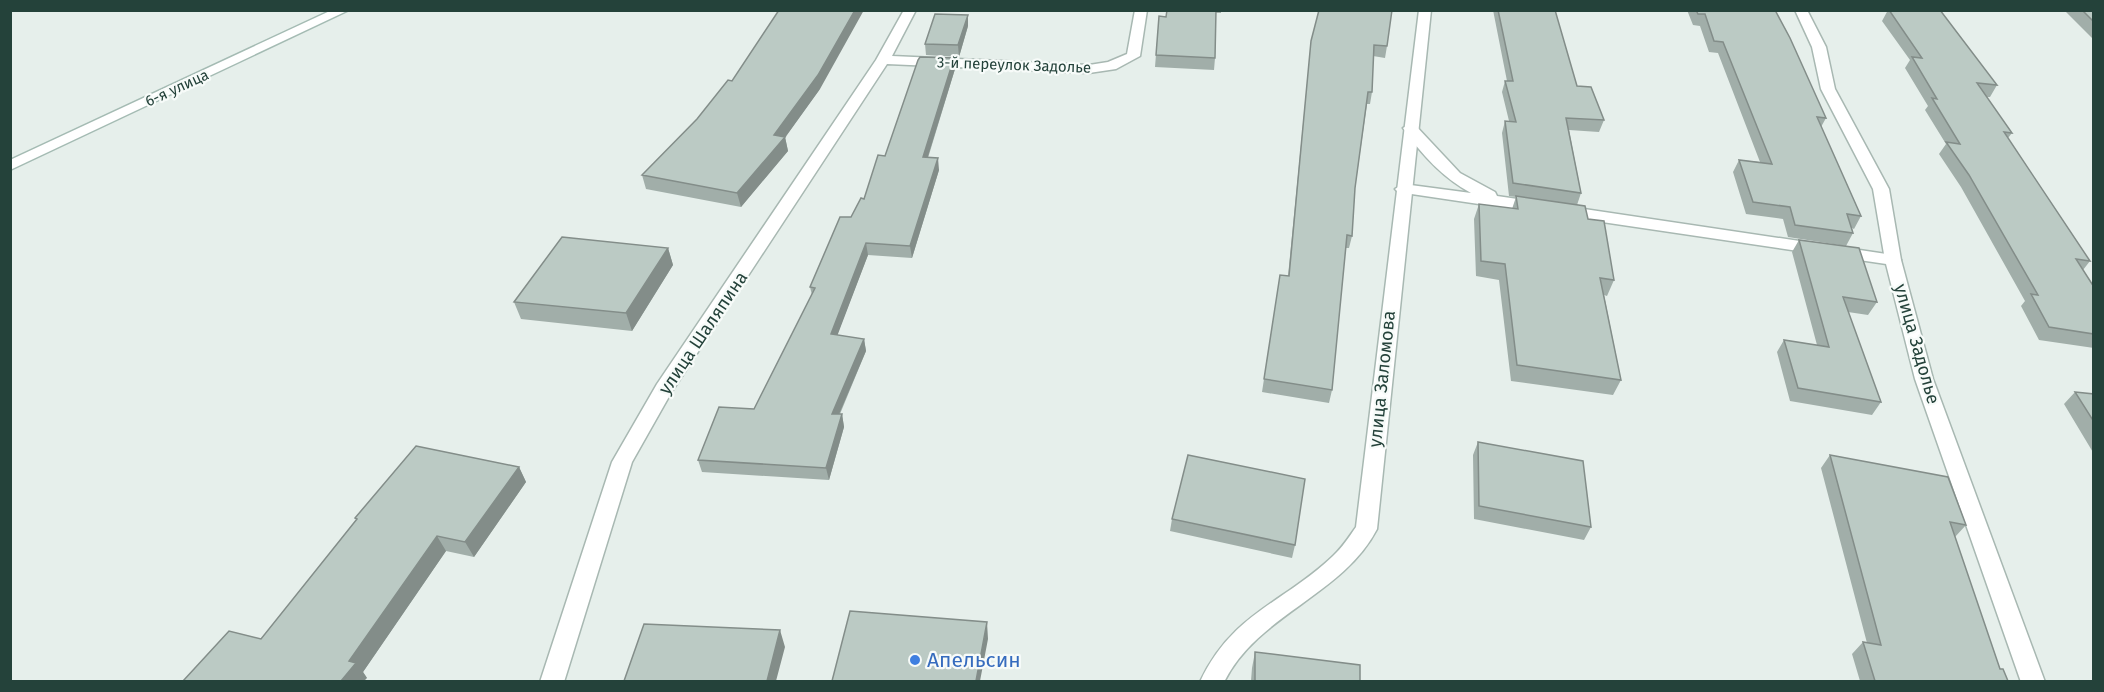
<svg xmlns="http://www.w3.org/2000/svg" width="2104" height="692" font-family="'Fira Sans',sans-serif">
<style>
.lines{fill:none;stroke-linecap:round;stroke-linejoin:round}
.lane-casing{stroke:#a8b8b2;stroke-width:3}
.street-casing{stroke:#a8b8b2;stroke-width:3}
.secondary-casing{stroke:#a4bbb3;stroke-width:3}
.lane{fill:#fff;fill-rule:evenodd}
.street{fill:#fff;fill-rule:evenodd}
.secondary{fill:#fff;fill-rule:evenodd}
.wall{fill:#a1aea9}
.shaded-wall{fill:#838d89}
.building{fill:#bbcac4;stroke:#838d89;stroke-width:1.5}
.shop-dot{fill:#3f7fe0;stroke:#f7fbf9;stroke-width:2}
.labels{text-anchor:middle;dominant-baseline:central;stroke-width:4.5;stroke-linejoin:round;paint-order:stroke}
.far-street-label{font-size:15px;fill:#24423a;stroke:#f7fbf9}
.street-label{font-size:18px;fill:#24423a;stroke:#f7fbf9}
.near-shop-label{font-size:21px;fill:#366cbe;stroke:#f7fbf9;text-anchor:start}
</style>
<rect width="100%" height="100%" fill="#e6efeb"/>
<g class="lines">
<!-- lane casing -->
<g class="lane-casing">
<path id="lane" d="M1410 124 1415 125 1460 173 1495 192 1497 196 1893 255 1901 260 1893 265 1398 192 1395 189 1403 184 1471 193C1443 178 1421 154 1403 128Z"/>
</g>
<!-- street casing -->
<g class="street-casing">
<path id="street" d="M904 10H916L892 56 1089 65 1108 62 1127 54 1135 10H1147L1140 56 1116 69 1089 73 887 64 671 393 632 462 564 682H540L612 462 657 384 876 60Z
M1419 10H1431L1377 529C1342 596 1258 614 1224 682H1200C1232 613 1284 603 1333 556 1342 548 1349 537 1356 527Z
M1795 10H1807L1826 47 1835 89 1889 189 1901 260 1933 379 2045 682H2021L1915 379 1885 260 1873 189 1821 89 1812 47Z"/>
</g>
<!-- secondary casing -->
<g class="secondary-casing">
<path id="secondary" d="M332 10H349L10 170V160Z"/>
</g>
<!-- lane -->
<use href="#lane" class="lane"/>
<!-- street -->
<use href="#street" class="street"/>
<!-- secondary -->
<use href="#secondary" class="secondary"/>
</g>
<!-- wall -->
<path class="wall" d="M1167 10H1221V13H1216L1215 58 1214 70 1155 67 1159 16 1166 17Z
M1319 10 1387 46 1385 58 1373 56 1372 92 1370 104H1367L1355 188 1352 236 1349 248H1345L1332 390 1329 403 1262 392 1280 275 1288 276 1310 53Z
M1493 10H1555L1577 86 1604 120 1599 132 1569 130 1581 193 1577 205 1588 219 1614 280 1607 296 1604 295 1621 380 1613 395 1511 381 1499 280 1476 276 1474 219 1479 204 1512 209 1516 197 1509 196 1502 133 1505 121H1509L1502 92 1505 81H1507Z
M1687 10H1775L1826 118 1821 127 1861 216 1854 229 1852 228 1853 233 1846 246 1788 237 1783 219 1746 214 1733 172 1739 160 1760 162 1718 53 1709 52 1700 26 1693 25Z
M1888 10H1940L1997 85 1990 97H1986L2012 133 2008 138 2090 261 2083 270 2094 287V348L2039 340 2021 306 2025 301 1961 187 1939 154 1946 144 1925 110 1928 106 1905 68 1910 60 1882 21Z
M2064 10H2094V40Z
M968 26 959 57 926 55 925 44Z
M954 58 955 69 928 158 939 170 912 258 868 255 837 335 864 339 866 351 840 414H842L844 427 829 480 702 472 698 460 754 409 812 295 810 287 851 217 864 199 885 156Z
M820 89 785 137 788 151 741 207 646 189 642 175Z
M1799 240 1877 302 1868 315 1848 312 1881 402 1872 415 1790 401 1777 352 1784 340 1817 345 1792 252Z
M668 248 673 265 632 331 521 319 514 302Z
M2075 392 2094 394V454L2064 404Z
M1478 442 1591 527 1584 540 1474 519 1473 455Z
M1830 455 1966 525 1955 537 2000 669 2008 681H1860L1852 654 1863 642 1867 643 1821 468Z
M519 467 526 482 474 557 446 551 363 672 367 678 261 639 356 520 355 518Z
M1172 519 1295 545 1292 558 1170 531Z
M1255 652 1360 681H1251L1252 668Z"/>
<!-- shaded-wall -->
<path class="shaded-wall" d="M855 10H864L820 89 782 142 785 137 788 151 741 207 737 193 774 135Z
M968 15V26L959 57 958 45Z
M954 58 955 69 924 169 923 157Z
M938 158 939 170 912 258 910 246Z
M866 243 868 255 833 347 831 334Z
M668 248 673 265 632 331 626 313Z
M864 339 866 351 834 426 832 414Z
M842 414 844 427 829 480 826 468Z
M519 467 526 482 474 557 465 542Z
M437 536 446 551 363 672 367 678 364 681H341L349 661Z
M987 622 988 639 980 681H976Z
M780 630 785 647 776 681H767Z"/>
<!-- building -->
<path class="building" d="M779 10H855L818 75 774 135 785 137 737 193 642 175 697 119 728 80 732 81Z
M1167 10H1216L1215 58 1156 55 1159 16 1166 17Z
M1319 10H1392L1387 46 1374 45 1372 92H1368L1355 188 1352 236 1347 235 1332 390 1264 379 1280 275 1289 276 1311 41Z
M1498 10H1555L1577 86 1591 87 1604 120 1566 118 1581 193 1513 183 1505 121 1516 122 1505 81H1513Z
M1696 10H1775L1790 38 1826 118 1817 117 1861 216 1847 214 1853 233 1795 225 1790 207 1753 202 1739 160 1772 164 1723 42 1714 41 1705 14H1698Z
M1889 10H1940L1997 85 1977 83 2012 133 2004 132 2090 261 2076 259 2094 287V334L2049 327 2031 294 2038 295 1969 175 1946 142 1960 144 1932 98 1937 99 1912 57 1922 58Z
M2082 10H2094V22Z
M935 14 968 15 958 45 925 44Z
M920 57 954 58 923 157 938 158 910 246 866 243 831 334 864 339 832 414H842L826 468 698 460 719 407 754 409 815 288 810 287 840 217H851L861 198 864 199 878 155 885 156 918 60Z
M1516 196 1585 206 1588 219 1604 221 1614 280 1600 278 1621 380 1517 365 1505 264 1481 261 1479 204 1518 209Z
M562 237 668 248 626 313 514 302Z
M1799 240 1859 248 1877 302 1843 297 1881 402 1798 388 1784 340 1829 347Z
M2075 392 2094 394V422Z
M1478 442 1583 461 1591 527 1479 506Z
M416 446 519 467 465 542 437 536 349 661 356 663 341 681H183L229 631 261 639 357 519 355 518Z
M1188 455 1305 479 1295 545 1172 519Z
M1830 455 1948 477 1966 525 1950 522 2000 669H2003L2008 681H1875L1863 642 1881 645Z
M850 611 987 622 976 681H832Z
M644 624 780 630 767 681H624Z
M1255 652 1360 665V681H1255Z"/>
<!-- markers -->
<circle class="shop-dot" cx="915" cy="660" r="6"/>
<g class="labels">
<!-- far-street labels -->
<g class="far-street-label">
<text transform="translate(1014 65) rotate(2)">3-й переулок Задолье</text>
<text transform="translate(177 88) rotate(-25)">6-я улица</text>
</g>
<!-- street labels -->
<g class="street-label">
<text transform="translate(703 333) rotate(-56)">улица Шаляпина</text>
<text transform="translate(1917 344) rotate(74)">улица Задолье</text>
<text transform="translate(1382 379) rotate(-84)">улица Заломова</text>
</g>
<!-- near-shop labels -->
<g class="near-shop-label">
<text x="927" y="660">Апельсин</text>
</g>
</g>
<!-- border -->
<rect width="2104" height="692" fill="none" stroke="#24423a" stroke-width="24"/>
</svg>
